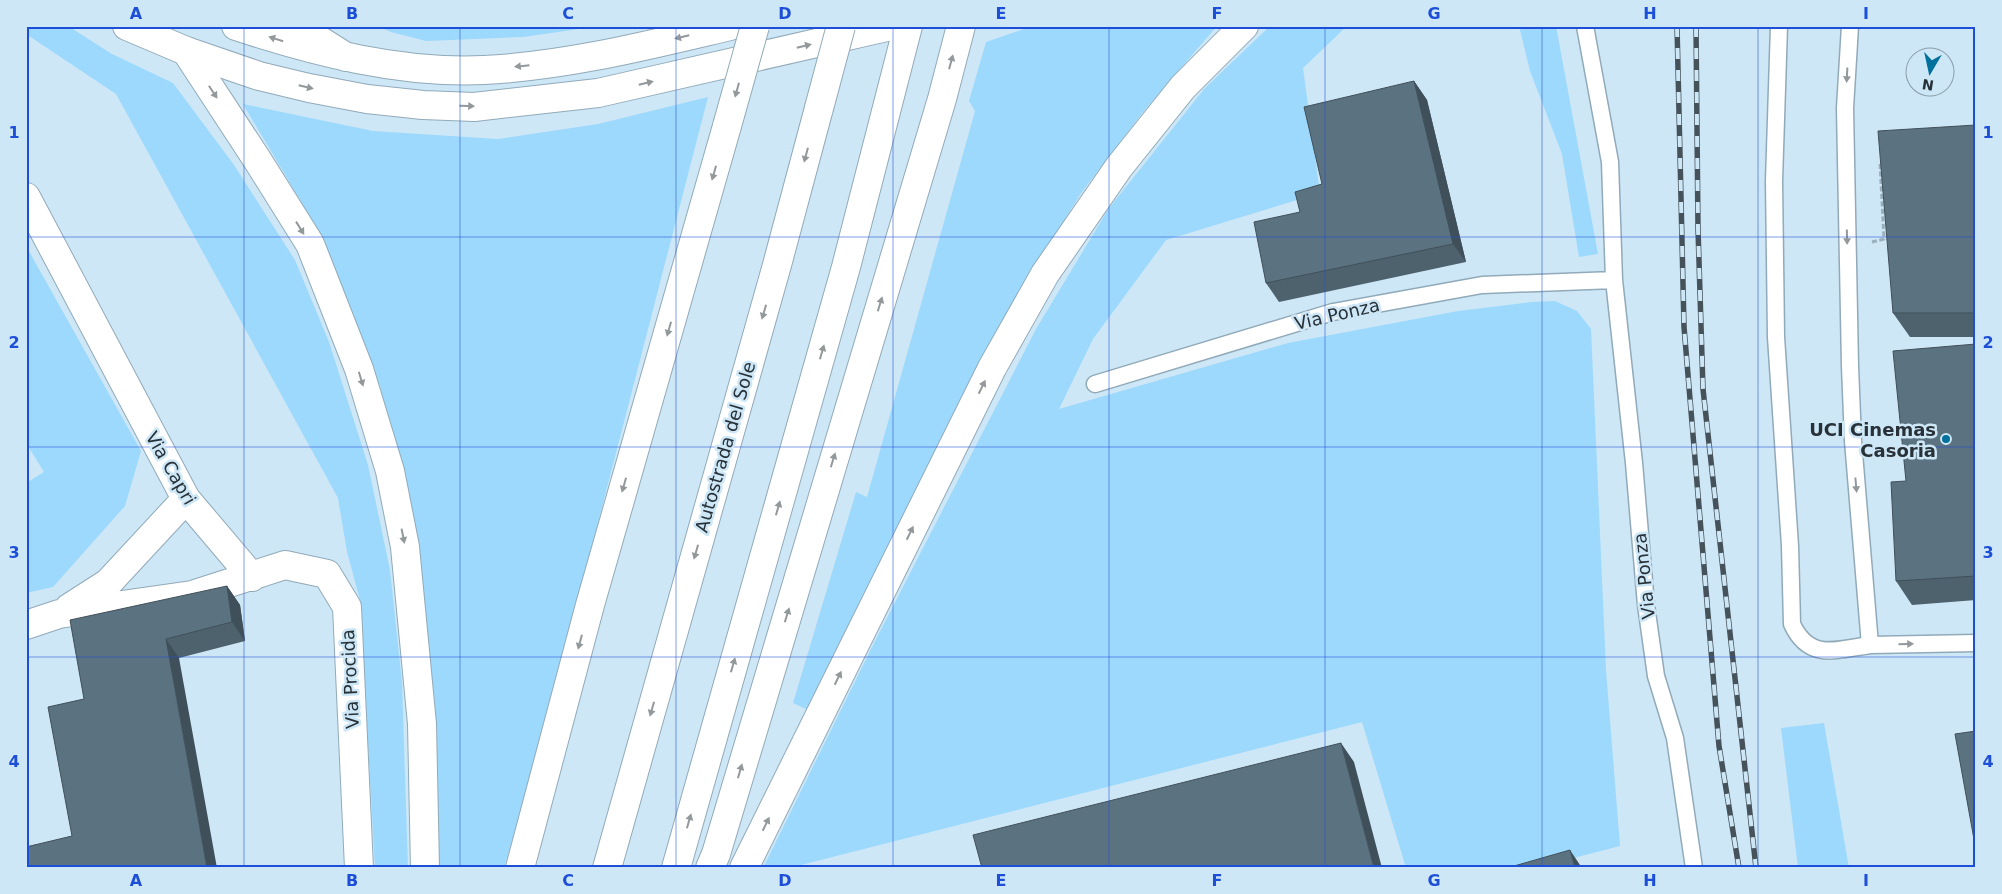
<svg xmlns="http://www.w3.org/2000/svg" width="2002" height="894" font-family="'DejaVu Sans',sans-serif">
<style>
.green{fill:#9dd9fc}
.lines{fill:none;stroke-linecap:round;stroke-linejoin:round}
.service-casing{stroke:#91aab9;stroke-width:19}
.minor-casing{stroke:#91aab9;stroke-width:30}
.trunk-casing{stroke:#91aab9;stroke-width:30}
.motorway-casing{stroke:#91aab9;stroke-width:30}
.path{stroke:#9bb0bd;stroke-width:3;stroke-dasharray:5 2.5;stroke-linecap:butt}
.service{stroke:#fff;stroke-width:16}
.minor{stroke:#fff;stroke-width:28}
.trunk{stroke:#fff;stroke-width:28}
.motorway{stroke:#fff;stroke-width:28}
.rail-casing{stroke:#45525a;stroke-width:5.5}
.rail{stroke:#cde7f7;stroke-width:4;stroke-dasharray:11;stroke-linecap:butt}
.motorway-bridge-casing{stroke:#91aab9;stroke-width:30;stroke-linecap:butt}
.motorway-bridge{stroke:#fff;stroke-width:28}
.wall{fill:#4e626e}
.shaded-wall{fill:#40505a}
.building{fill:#5b7280;stroke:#40505a}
.oneway{fill:#93989b}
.grid{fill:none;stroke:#1d4ed8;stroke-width:1;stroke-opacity:0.55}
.poi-dot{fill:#00719c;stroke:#cde7f7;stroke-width:2}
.labels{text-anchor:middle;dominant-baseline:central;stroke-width:5;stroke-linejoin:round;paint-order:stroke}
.street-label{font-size:18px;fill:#273137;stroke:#cde7f7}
.poi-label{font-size:18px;font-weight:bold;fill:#273137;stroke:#cde7f7;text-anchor:end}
.neatline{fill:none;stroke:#1d4ed8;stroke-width:2}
.grid-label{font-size:16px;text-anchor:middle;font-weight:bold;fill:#1d4ed8}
</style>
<rect width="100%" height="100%" fill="#cde7f7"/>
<!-- green -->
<path class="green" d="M26 26H68L112 54 173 83 234 165 295 260 329 342 368 465 390 570 402 682 408 868H375L360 600 347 552 338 498 116 94 26 34Z
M377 26H600L523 37 426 41 391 32Z
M1033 26H1217L1143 112 1081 193 1001 324 815 699 806 709 793 703 856 492 867 497 975 111 969 101 986 42Z
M1270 26H1347L1303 68 1320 193 1166 240 1093 339 1059 409 1288 343 1458 311 1532 302 1555 301 1577 311 1591 329 1606 670 1620 846 1535 868H1406L1362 722 801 865 800 868H763L874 643 1036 329 1109 208 1205 88Z
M1519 26H1556L1598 254 1579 257 1562 154 1530 71Z
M708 97 555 689 504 868H435L418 550 380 386 319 232 243 104 373 131 498 139 598 124Z
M26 246 141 451 125 506 53 587 26 593V483L44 472 26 443Z
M1824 723 1849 868H1798L1781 728Z"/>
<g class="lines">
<!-- service casing -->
<g class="service-casing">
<path id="service" d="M1585 26 1610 162 1614 280 1634 463 1646 605 1656 676 1675 738 1694 868
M1779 26 1774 181 1776 337 1790 546 1792 624C1809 661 1836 650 1870 645
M1850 26 1845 108 1850 366 1853 441 1870 645 1976 643
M1095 384 1333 312 1482 285 1614 280"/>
</g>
<!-- minor casing -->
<g class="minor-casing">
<path id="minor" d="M26 197 186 499 252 577
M69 608 108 583 186 499
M26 625 59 614 192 595 285 565 327 574 347 607 359 868"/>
</g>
<!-- trunk casing -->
<g class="trunk-casing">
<path id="trunk" d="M127 26 186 51 259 76 309 88 367 99 423 105 474 107 598 93 891 26
M236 26C315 52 401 74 484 70 567 66 649 45 730 26"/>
</g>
<!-- motorway casing -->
<g class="motorway-casing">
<path id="motorway" d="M297 26 346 57
M186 51 258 161 310 244 359 369 390 471 405 547 422 724 425 868
M520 868 590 605 727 126
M607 868 777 265 819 108
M676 868 846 267 908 26
M710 868 716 854 942 99 961 26
M744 868 992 368 1045 274 1119 167 1183 87 1244 26"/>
</g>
<!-- path -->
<path class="path" d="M1872 242 1884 239 1880 163H1883"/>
<!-- service -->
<use href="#service" class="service"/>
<!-- minor -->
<use href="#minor" class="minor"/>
<!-- trunk -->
<use href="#trunk" class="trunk"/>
<!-- motorway -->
<use href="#motorway" class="motorway"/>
<!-- rail casing -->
<g class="rail-casing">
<path id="rail" d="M1677 26 1684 327 1719 746 1739 868
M1696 26 1698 229 1703 389 1756 868"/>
</g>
<!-- rail -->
<use href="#rail" class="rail"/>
<!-- motorway-bridge casing -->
<g class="motorway-bridge-casing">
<path id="motorway-bridge" d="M819 108 841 26
M727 126 755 26"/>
</g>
<!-- motorway-bridge -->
<use href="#motorway-bridge" class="motorway-bridge"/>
</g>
<!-- wall -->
<path class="wall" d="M1414 81 1427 100 1466 262 1279 302 1266 283 1300 212 1322 184Z
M1976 125V337H1910L1893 313Z
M1976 344V600L1912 605 1896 581 1906 481Z
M227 586 240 605 245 641 179 658 72 836 84 699Z"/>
<!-- shaded-wall -->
<path class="shaded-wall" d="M1414 81 1427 100 1466 262 1453 244Z
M227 586 240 605 245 641 232 622Z
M166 639 179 658 217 868H207Z
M1341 743 1354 762 1382 868H1374Z
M1570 850 1582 868H1575Z"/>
<!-- building -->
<path class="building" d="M1414 81 1453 244 1266 283 1254 222 1300 212 1295 192 1322 184 1304 107Z
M1976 125V313H1893L1878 131Z
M1976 344V576L1896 581 1891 482 1906 481 1893 351Z
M227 586 232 622 166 639 207 868H26V847L72 836 48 707 84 699 70 620Z
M1976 731V845H1975L1955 734Z
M1341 743 1374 868H982L973 835Z
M1570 850 1575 868H1507Z"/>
<!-- one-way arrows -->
<defs><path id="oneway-solid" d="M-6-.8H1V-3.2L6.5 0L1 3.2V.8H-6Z" transform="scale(1.25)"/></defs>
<g class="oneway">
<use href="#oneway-solid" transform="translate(682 37) rotate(167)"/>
<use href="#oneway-solid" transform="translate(276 39) rotate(-162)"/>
<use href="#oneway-solid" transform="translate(804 46) rotate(-13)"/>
<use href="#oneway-solid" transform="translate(951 62) rotate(-75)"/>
<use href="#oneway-solid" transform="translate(522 66) rotate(174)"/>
<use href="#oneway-solid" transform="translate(1847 75) rotate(93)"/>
<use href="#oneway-solid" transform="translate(646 83) rotate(-13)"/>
<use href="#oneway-solid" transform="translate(306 87) rotate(13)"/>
<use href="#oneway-solid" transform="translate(737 90) rotate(105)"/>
<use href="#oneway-solid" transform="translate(213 92) rotate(57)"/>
<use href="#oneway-solid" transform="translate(467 106) rotate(2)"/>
<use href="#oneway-solid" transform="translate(806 155) rotate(105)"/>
<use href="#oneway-solid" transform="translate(714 173) rotate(106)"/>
<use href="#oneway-solid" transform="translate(300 228) rotate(58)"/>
<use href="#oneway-solid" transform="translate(1847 237) rotate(89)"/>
<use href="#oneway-solid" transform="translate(880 304) rotate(-73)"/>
<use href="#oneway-solid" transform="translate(764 312) rotate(106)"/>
<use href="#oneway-solid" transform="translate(669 329) rotate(106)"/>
<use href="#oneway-solid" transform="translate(822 352) rotate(-74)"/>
<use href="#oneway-solid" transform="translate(361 379) rotate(73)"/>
<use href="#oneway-solid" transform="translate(982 387) rotate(-64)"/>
<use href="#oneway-solid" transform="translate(833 460) rotate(-73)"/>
<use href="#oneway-solid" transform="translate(624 485) rotate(106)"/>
<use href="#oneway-solid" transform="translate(1856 485) rotate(85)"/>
<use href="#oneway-solid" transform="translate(778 508) rotate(-74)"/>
<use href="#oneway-solid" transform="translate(910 533) rotate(-64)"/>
<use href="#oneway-solid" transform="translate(403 536) rotate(79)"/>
<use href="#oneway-solid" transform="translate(696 552) rotate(106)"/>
<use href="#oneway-solid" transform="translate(787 615) rotate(-73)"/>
<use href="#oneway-solid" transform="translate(580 642) rotate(105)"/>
<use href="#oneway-solid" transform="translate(1906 644) rotate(-2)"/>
<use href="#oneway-solid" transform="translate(733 665) rotate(-74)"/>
<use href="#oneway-solid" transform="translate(838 678) rotate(-64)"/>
<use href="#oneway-solid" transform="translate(652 709) rotate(106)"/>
<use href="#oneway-solid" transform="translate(740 771) rotate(-74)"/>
<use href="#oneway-solid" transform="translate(689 821) rotate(-74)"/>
<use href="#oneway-solid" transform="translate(766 824) rotate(-64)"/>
</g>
<!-- grid -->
<path class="grid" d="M244 26V868M460 26V868M676 26V868M893 26V868M1109 26V868M1325 26V868M1542 26V868M1758 26V868M26 237H1976M26 447H1976M26 657H1976"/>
<!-- markers -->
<circle class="poi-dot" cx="1946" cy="439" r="5"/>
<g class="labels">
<!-- street labels -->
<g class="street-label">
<text transform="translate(1337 314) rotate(-13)">Via Ponza</text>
<text transform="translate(725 447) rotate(-74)">Autostrada del Sole</text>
<text transform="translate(171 468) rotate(60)">Via Capri</text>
<text transform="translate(1644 576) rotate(-96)">Via Ponza</text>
<text transform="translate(350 679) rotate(-93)">Via Procida</text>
</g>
<!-- poi labels -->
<g class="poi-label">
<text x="1936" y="429">UCI Cinemas<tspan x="1936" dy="21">Casoria</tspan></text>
</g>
</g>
<!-- border -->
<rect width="2002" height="894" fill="none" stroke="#cde7f7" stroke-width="55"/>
<!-- north arrow -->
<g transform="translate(1930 72) rotate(189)"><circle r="24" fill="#cde7f7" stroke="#8b9eaa"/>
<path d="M0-4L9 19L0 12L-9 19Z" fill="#00719c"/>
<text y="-8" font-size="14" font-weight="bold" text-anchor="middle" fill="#273137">N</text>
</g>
<rect x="28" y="28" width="1946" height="838" class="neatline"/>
<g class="grid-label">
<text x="136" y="19">A</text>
<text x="352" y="19">B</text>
<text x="568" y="19">C</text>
<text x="785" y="19">D</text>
<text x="1001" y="19">E</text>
<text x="1217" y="19">F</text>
<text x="1434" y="19">G</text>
<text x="1650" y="19">H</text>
<text x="1866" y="19">I</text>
<text x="14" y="138">1</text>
<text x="1988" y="138">1</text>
<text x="14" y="348">2</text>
<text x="1988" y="348">2</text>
<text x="14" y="558">3</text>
<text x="1988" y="558">3</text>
<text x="14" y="767">4</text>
<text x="1988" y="767">4</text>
<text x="136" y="886">A</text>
<text x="352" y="886">B</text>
<text x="568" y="886">C</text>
<text x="785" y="886">D</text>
<text x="1001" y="886">E</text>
<text x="1217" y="886">F</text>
<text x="1434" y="886">G</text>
<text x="1650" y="886">H</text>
<text x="1866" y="886">I</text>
</g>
</svg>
